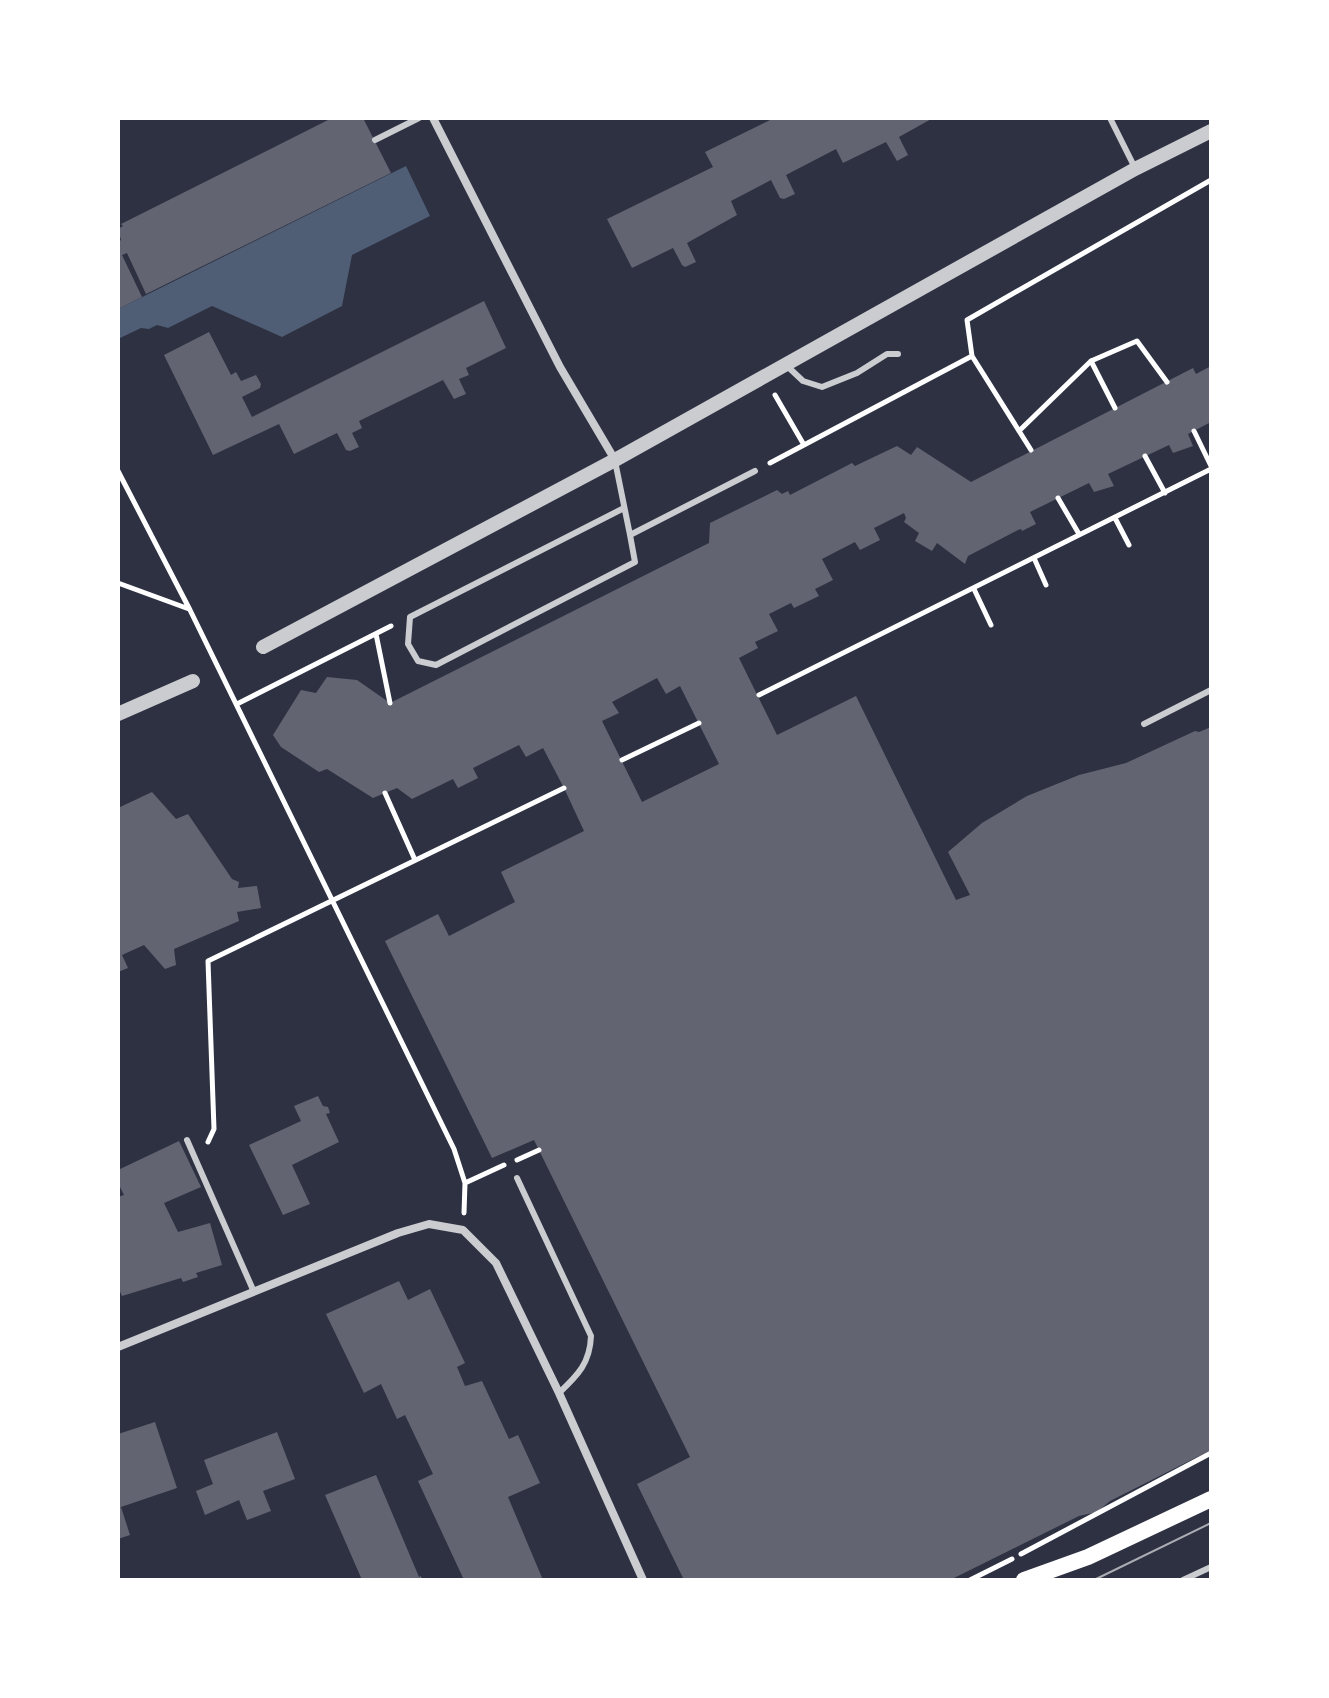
<svg xmlns="http://www.w3.org/2000/svg" width="1329" height="1698" font-family="'Libre Baskerville',serif">
<style>
.water{fill:#4f5d75}
.building{fill:#626471;fill-rule:evenodd}
.lines{fill:none;stroke-linecap:round;stroke-linejoin:round}
.path{stroke:#fff;stroke-width:5}
.service{stroke:#caccd0;stroke-width:6}
.minor{stroke:#caccd0;stroke-width:8}
.tertiary{stroke:#caccd0;stroke-width:14}
.secondary{stroke:#fff;stroke-width:16}
.tram{stroke:#abadb3;stroke-width:2}
</style>
<rect width="100%" height="100%" fill="#2d3142"/>
<!-- water -->
<path class="water" d="M406 166 430 216 352 255 342 306 282 337 212 306 168 328 157 325 149 329 141 328 118 339V309Z"/>
<!-- building -->
<path class="building" d="M332 118H363L391 173 146 294 127 253 122 255 142 297 118 309V242L121 240 118 229 123 226 121 224Z
M774 118H933L899 137 908 155 897 161 886 142 843 163 836 149 786 175 795 194 784 199 780 198 771 180 731 201 737 215 687 243 696 262 685 267 682 265 673 248 632 268 607 219 713 167 705 152Z
M484 301 506 348 466 368 469 375 459 379 466 394 454 399 443 380 359 421 362 428 352 433 359 447 350 451 346 450 337 433 294 454 279 424 213 455 164 355 209 332 231 375 236 372 241 381 256 375 261 384 260 388 242 397 252 417Z
M1211 366V422L1188 434 1193 446 1173 453 1169 445 1108 474 1114 486 1094 492 1089 483 1030 512 1036 524 1022 531 1021 529 1018 530 968 556 965 564 937 543 932 551 915 541 919 533 904 522 906 518 904 513 874 528 880 540 860 550 855 542 822 559 833 580 815 589 819 596 794 608 791 603 769 614 778 631 755 642 758 648 739 658 777 735 856 696 956 900 970 895 948 852 982 823 1027 796 1079 775 1126 763 1195 731 1199 732 1211 727V1450L1110 1501 1097 1512 1079 1516 950 1580H684L637 1484 690 1457 534 1140 492 1158 385 941 438 914 449 936 515 902 501 872 584 831 564 788 543 748 526 757 519 745 473 768 478 778 458 788 453 779 412 799 397 788 373 798 327 769 319 772 281 747 273 735 301 690 316 693 327 677 357 680 390 703 709 543 710 523 777 490 782 494 788 491 790 495 852 463 855 466 897 446 911 455 917 447 971 482 1193 368 1196 374ZM657 678 666 694 680 686 719 764 642 802 602 721 619 713 612 702Z
M152 792 176 819 188 814 232 879 239 882 238 888 257 886 261 908 237 912 239 921 174 949 176 965 165 969 144 945 122 955 128 968 118 972V808Z
M318 1096 323 1106 328 1107 330 1113 326 1114 339 1142 292 1165 310 1204 283 1215 249 1145 301 1121 294 1106Z
M179 1141 201 1187 164 1203 178 1232 210 1223 222 1265 196 1273 198 1277 183 1282 181 1278 122 1296 118 1287V1197L124 1195 118 1183V1170Z
M399 1281 408 1300 430 1289 465 1363 457 1367 465 1386 482 1381 509 1439 518 1435 540 1483 508 1497 543 1580H464L418 1481 433 1474 405 1415 397 1419 381 1384 364 1393 326 1314Z
M155 1422 177 1488 121 1507 130 1535 118 1539V1434Z
M277 1432 295 1479 263 1491 271 1511 247 1520 239 1500 205 1515 196 1491 213 1484 204 1460Z
M376 1475 419 1577 421 1576 422 1580H362L325 1495Z"/>
<g class="lines">
<!-- path -->
<path class="path" d="M972 356 1031 450
M775 395 804 445
M1115 408 1091 361 1137 341 1167 382
M1019 431 1091 361
M1194 431 1211 466
M1145 456 1165 493
M770 463 972 356 967 320 1211 180
M118 471 190 610 454 1149 465 1183 464 1213
M1058 498 1079 534
M1115 518 1129 545
M1034 558 1046 585
M118 583 189 609
M974 589 991 625
M376 634 390 703
M759 695 1211 469
M237 704 391 626
M622 760 699 723
M385 793 415 860
M208 1142 214 1129 208 961 564 788
M517 1160 539 1150
M465 1183 504 1165
M1021 1554 1211 1453
M970 1580 1012 1559"/>
<!-- service -->
<path class="service" d="M1110 118 1135 168
M375 140 419 118
M786 365 803 381 822 387 857 373 887 354H898
M615 461 630 535 755 471
M624 508 410 617 408 644 418 661 436 665 635 562 630 535
M1144 724 1211 690
M187 1140 254 1292
M517 1178 591 1336C590 1363 578 1375 559 1393
M1183 1580 1211 1567"/>
<!-- minor -->
<path class="minor" d="M433 118 560 367 615 460
M118 1347 398 1233 429 1224 463 1230 496 1263 559 1393 643 1580"/>
<!-- tertiary -->
<path class="tertiary" d="M263 647 615 460 1135 169 1211 131
M118 714 193 681"/>
<!-- secondary -->
<path class="secondary" d="M1024 1580 1088 1557 1211 1499"/>
<!-- tram -->
<path class="tram" d="M1094 1580 1211 1523"/>
</g>
<!-- border -->
<rect width="1329" height="1698" fill="none" stroke="#ffffff" stroke-width="240"/>
</svg>
